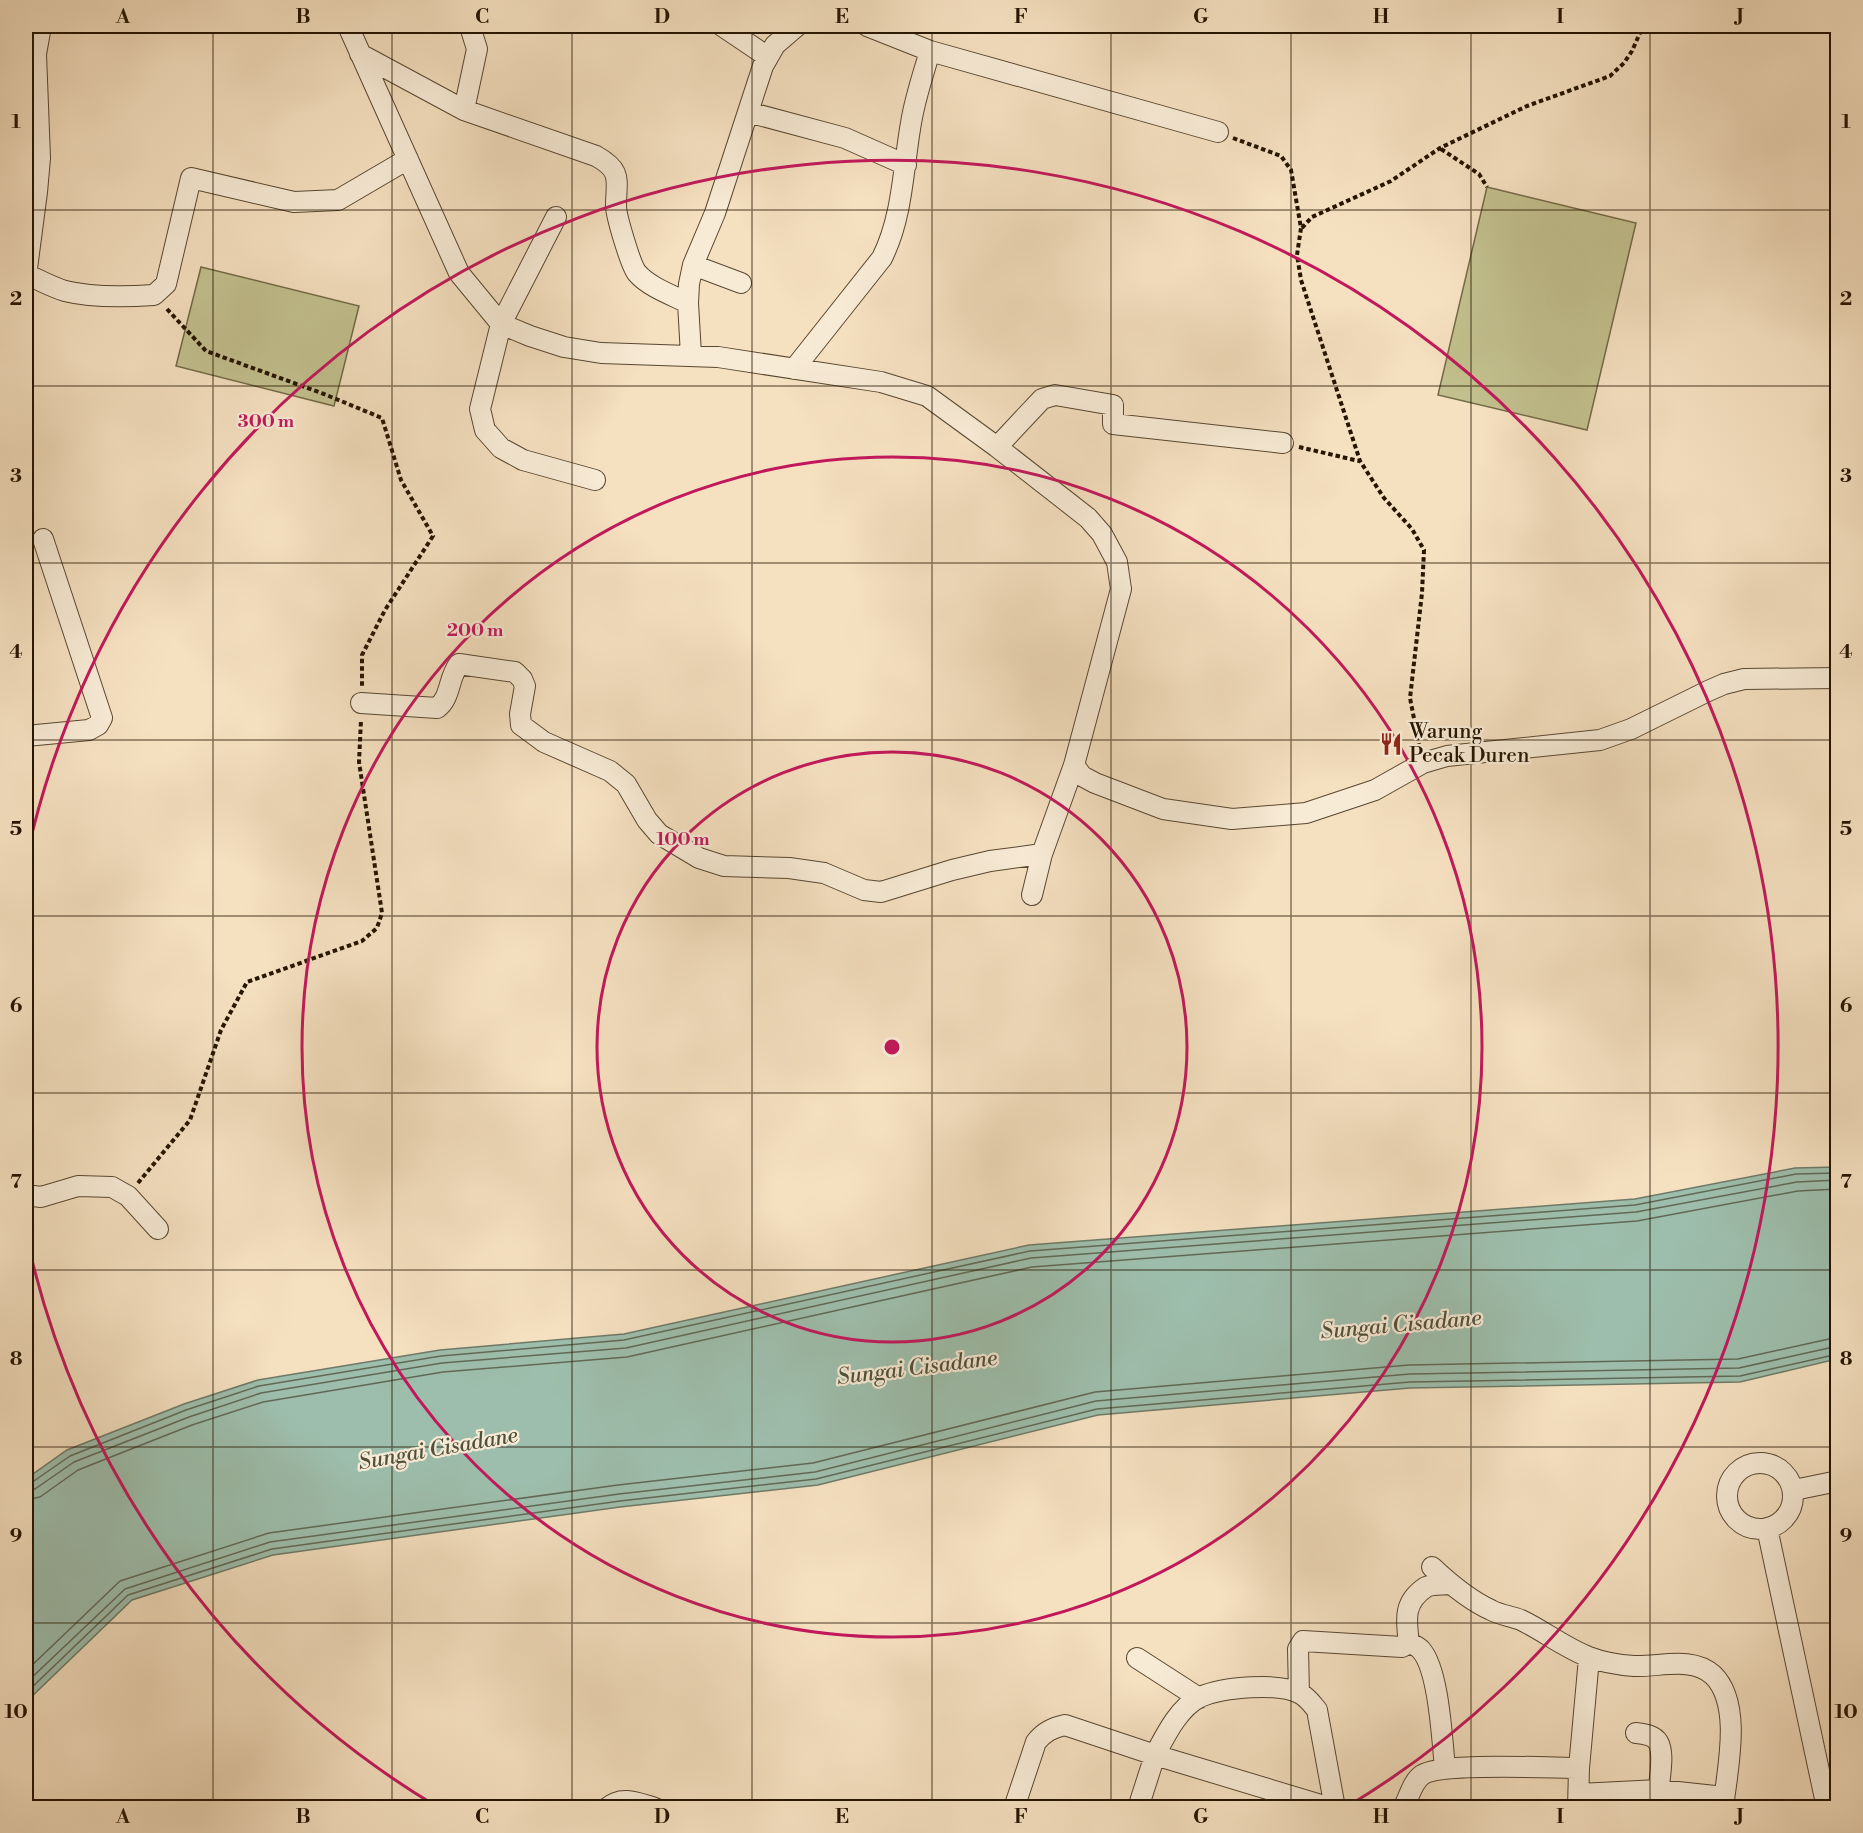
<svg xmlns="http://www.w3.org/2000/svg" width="1863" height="1833" font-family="'Libre Bodoni',serif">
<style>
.green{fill:#c2c08e;stroke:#746a47;stroke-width:1.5}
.water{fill:#9dbeac;stroke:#6d7a67;stroke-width:1.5}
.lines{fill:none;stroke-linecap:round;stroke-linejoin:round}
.shore{stroke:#616956;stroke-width:1.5}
.minor-casing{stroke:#594730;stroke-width:22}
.path{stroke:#251400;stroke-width:4;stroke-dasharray:4.5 3;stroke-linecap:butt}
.minor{stroke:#f8ebd6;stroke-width:20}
.grid{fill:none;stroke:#251400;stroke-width:1.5;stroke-opacity:0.55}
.ring{fill:none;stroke:#c2185b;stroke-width:3}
.labels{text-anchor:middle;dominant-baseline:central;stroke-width:4.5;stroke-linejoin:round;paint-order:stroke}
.poi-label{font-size:21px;fill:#251400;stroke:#f8ebd6;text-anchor:start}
.water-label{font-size:22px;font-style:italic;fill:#4f503c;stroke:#f8ebd6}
.centre{fill:#c2185b;stroke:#f8ebd6;stroke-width:3}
.ring-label{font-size:18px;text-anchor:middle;font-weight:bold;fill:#c2185b;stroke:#f8ebd6;stroke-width:4.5;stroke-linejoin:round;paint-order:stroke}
.neatline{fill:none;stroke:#251400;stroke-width:2}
.grid-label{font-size:20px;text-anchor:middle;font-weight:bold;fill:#251400}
</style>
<rect width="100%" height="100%" fill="#f5e0c0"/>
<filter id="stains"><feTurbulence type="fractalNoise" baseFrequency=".00333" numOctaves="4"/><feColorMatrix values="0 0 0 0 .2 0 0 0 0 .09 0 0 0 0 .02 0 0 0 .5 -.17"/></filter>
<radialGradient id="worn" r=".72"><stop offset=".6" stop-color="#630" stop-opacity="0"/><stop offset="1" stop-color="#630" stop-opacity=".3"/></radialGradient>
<!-- green -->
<path class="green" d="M1487 187 1636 223 1587 430 1438 395Z
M201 267 359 306 334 406 176 366Z"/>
<!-- water -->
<path class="water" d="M1837 1167V1359L1740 1382 1410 1388 1098 1415 818 1485 620 1507 273 1555 132 1600 26 1702V1479L67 1450 184 1404 258 1380 440 1350 624 1334 1029 1245 1635 1199 1795 1168Z"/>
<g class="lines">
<!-- shore -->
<path class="shore" d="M26 1484 31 1483 70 1456 186 1410 259 1386 441 1356 624 1340 1030 1251 1635 1205 1796 1174 1838 1173
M26 1491 35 1489 74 1462 189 1417 261 1393 442 1363 626 1348 1031 1258 1636 1212 1797 1182 1838 1180
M26 1500 40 1497 78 1470 192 1425 263 1402 443 1372 627 1357 1032 1267 1637 1221 1798 1191 1838 1189
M26 1671 120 1581 269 1533 618 1485 813 1463 1095 1392 1409 1365 1738 1359 1838 1337
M26 1683 125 1589 270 1542 619 1494 815 1472 1096 1401 1410 1374 1739 1368 1838 1346
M26 1693 128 1595 272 1549 620 1501 816 1479 1097 1409 1410 1382 1740 1376 1838 1354"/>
<!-- minor casing -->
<g class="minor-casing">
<path id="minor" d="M348 26 459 273 501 324 530 336 564 347 601 353 718 357 881 382 927 396 997 447 1088 518 1102 534 1117 562 1121 589 1074 765 1042 854 1032 895
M722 26 768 57
M867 26 930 51 1218 132
M360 54 464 110 596 156C623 171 616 180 616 206 616 216 631 266 637 273 649 287 672 295 688 303
M464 110 477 49 472 33 474 26
M748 112 845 138 906 165
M556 217 501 324 480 409 485 430 501 448 523 460 595 480
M693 265 741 283
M26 274C39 280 52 287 65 291 93 298 125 297 154 295L166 284 191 178 294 202 338 200 408 159
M26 276 37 192 40 158 36 54 41 26
M691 355 688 303 689 284 693 265 715 213 763 66 775 45 797 26
M794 369 882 258C903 216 903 168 911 123 915 98 923 75 930 51
M997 447 1042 399 1055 395 1113 405V424L1283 443
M361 703 437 708C451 698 448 678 459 664L515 672 522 679 525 686 520 714 521 725 544 742 610 771 626 784 647 820 659 834 699 858 724 866 789 868 824 873 864 890 881 892 952 870 990 861 1042 854
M26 736 89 730 98 725 102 718 43 539
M1074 765 1082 776 1095 783 1163 809 1232 819 1306 813 1375 790 1423 763 1447 756 1600 740 1631 729 1708 691 1724 684 1744 679 1838 678
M26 1195 41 1197 78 1186 112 1187 128 1196 158 1229
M1727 1496a33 33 0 1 1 66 0a33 33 0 1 1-66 0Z
M1794 1490 1838 1481
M1767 1528 1827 1808
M1432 1567C1449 1583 1469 1600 1491 1610 1500 1615 1511 1616 1521 1620 1544 1631 1565 1648 1589 1657 1602 1662 1620 1665 1634 1666 1660 1667 1692 1656 1713 1675 1743 1704 1727 1771 1723 1808
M1409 1643C1413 1645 1418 1646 1421 1650 1439 1670 1442 1740 1445 1768
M1137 1658 1199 1698
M1299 1693 1298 1649 1303 1641 1402 1647 1409 1643C1406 1620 1403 1602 1426 1587 1432 1584 1443 1585 1450 1584
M1636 1733C1644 1734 1654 1735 1658 1742 1665 1754 1659 1777 1659 1790
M1579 1794 1659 1790 1724 1797
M607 1808C622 1795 638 1803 655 1808
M1014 1808 1036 1742C1044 1732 1052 1728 1065 1725L1155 1755C1165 1736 1179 1707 1200 1697 1223 1687 1279 1682 1301 1694 1308 1698 1312 1704 1317 1710L1335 1808
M1138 1808 1155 1755 1331 1808
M1403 1808C1409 1798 1412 1782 1422 1775 1440 1762 1551 1768 1579 1768
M1578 1808 1579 1768 1589 1658"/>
</g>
<!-- path -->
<path class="path" d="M1233 138 1281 156 1291 170 1301 228 1297 255 1301 280 1360 461 1384 498 1412 529 1424 550 1422 593 1410 698 1419 744
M1441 149 1479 174 1487 187
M1302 228 1312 217 1391 181 1440 148 1527 106 1610 76 1624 63 1632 51 1643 26
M167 309 206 351 324 394 382 418 401 480 433 536 385 610 362 655V686
M1299 447 1359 461
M138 1183 190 1120 221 1030 247 982 362 941 377 928 382 913 359 762 361 720"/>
<!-- minor -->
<use href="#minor" class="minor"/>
</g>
<!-- grid -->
<path class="grid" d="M213 26V1808M392 26V1808M572 26V1808M752 26V1808M932 26V1808M1111 26V1808M1291 26V1808M1471 26V1808M1650 26V1808M26 210H1838M26 386H1838M26 563H1838M26 740H1838M26 916H1838M26 1093H1838M26 1270H1838M26 1447H1838M26 1623H1838"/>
<!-- distance rings -->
<g class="ring">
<circle cx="892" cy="1047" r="295"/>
<circle cx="892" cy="1047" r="590"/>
<path d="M436 1806A886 886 0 0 1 27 1239M27 855A886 886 0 1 1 1348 1806"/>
</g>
<!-- icons -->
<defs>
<g id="restaurant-bare" transform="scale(1.8)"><path d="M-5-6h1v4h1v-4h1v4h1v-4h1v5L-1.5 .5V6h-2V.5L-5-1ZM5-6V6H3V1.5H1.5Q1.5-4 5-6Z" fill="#8f2418" stroke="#f8ebd6" stroke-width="2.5" paint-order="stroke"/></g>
</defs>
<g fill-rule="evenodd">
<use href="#restaurant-bare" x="1391" y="744"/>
</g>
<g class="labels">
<!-- poi labels -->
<g class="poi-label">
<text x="1409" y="732">Warung<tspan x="1409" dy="24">Pecak Duren</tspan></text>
</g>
<!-- water labels -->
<g class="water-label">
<text transform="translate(1401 1325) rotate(-5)">Sungai Cisadane</text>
<text transform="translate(917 1368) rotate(-7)">Sungai Cisadane</text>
<text transform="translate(438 1449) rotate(-10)">Sungai Cisadane</text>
</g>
</g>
<circle cx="892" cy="1047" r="9" class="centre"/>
<g class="ring-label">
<text x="266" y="427">300 m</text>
<text x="475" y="636">200 m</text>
<text x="683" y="845">100 m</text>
</g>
<!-- margin -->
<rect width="1863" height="1833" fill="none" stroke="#f5e0c0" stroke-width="66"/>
<rect x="33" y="33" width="1797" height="1767" class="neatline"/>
<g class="grid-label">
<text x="123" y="23">A</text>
<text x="303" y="23">B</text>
<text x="482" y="23">C</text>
<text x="662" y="23">D</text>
<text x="842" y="23">E</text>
<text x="1021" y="23">F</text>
<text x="1201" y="23">G</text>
<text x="1381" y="23">H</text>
<text x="1560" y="23">I</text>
<text x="1740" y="23">J</text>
<text x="16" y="128">1</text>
<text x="1846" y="128">1</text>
<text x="16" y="305">2</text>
<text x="1846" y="305">2</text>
<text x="16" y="482">3</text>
<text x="1846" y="482">3</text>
<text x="16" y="658">4</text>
<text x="1846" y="658">4</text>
<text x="16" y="835">5</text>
<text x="1846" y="835">5</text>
<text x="16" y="1012">6</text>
<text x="1846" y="1012">6</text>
<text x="16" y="1188">7</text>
<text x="1846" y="1188">7</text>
<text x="16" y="1365">8</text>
<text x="1846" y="1365">8</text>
<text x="16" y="1542">9</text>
<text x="1846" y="1542">9</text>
<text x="16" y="1718">10</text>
<text x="1846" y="1718">10</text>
<text x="123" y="1823">A</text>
<text x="303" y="1823">B</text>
<text x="482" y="1823">C</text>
<text x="662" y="1823">D</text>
<text x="842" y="1823">E</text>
<text x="1021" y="1823">F</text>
<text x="1201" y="1823">G</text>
<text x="1381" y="1823">H</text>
<text x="1560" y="1823">I</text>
<text x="1740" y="1823">J</text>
</g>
<rect width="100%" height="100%" filter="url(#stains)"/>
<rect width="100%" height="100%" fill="url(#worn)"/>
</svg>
